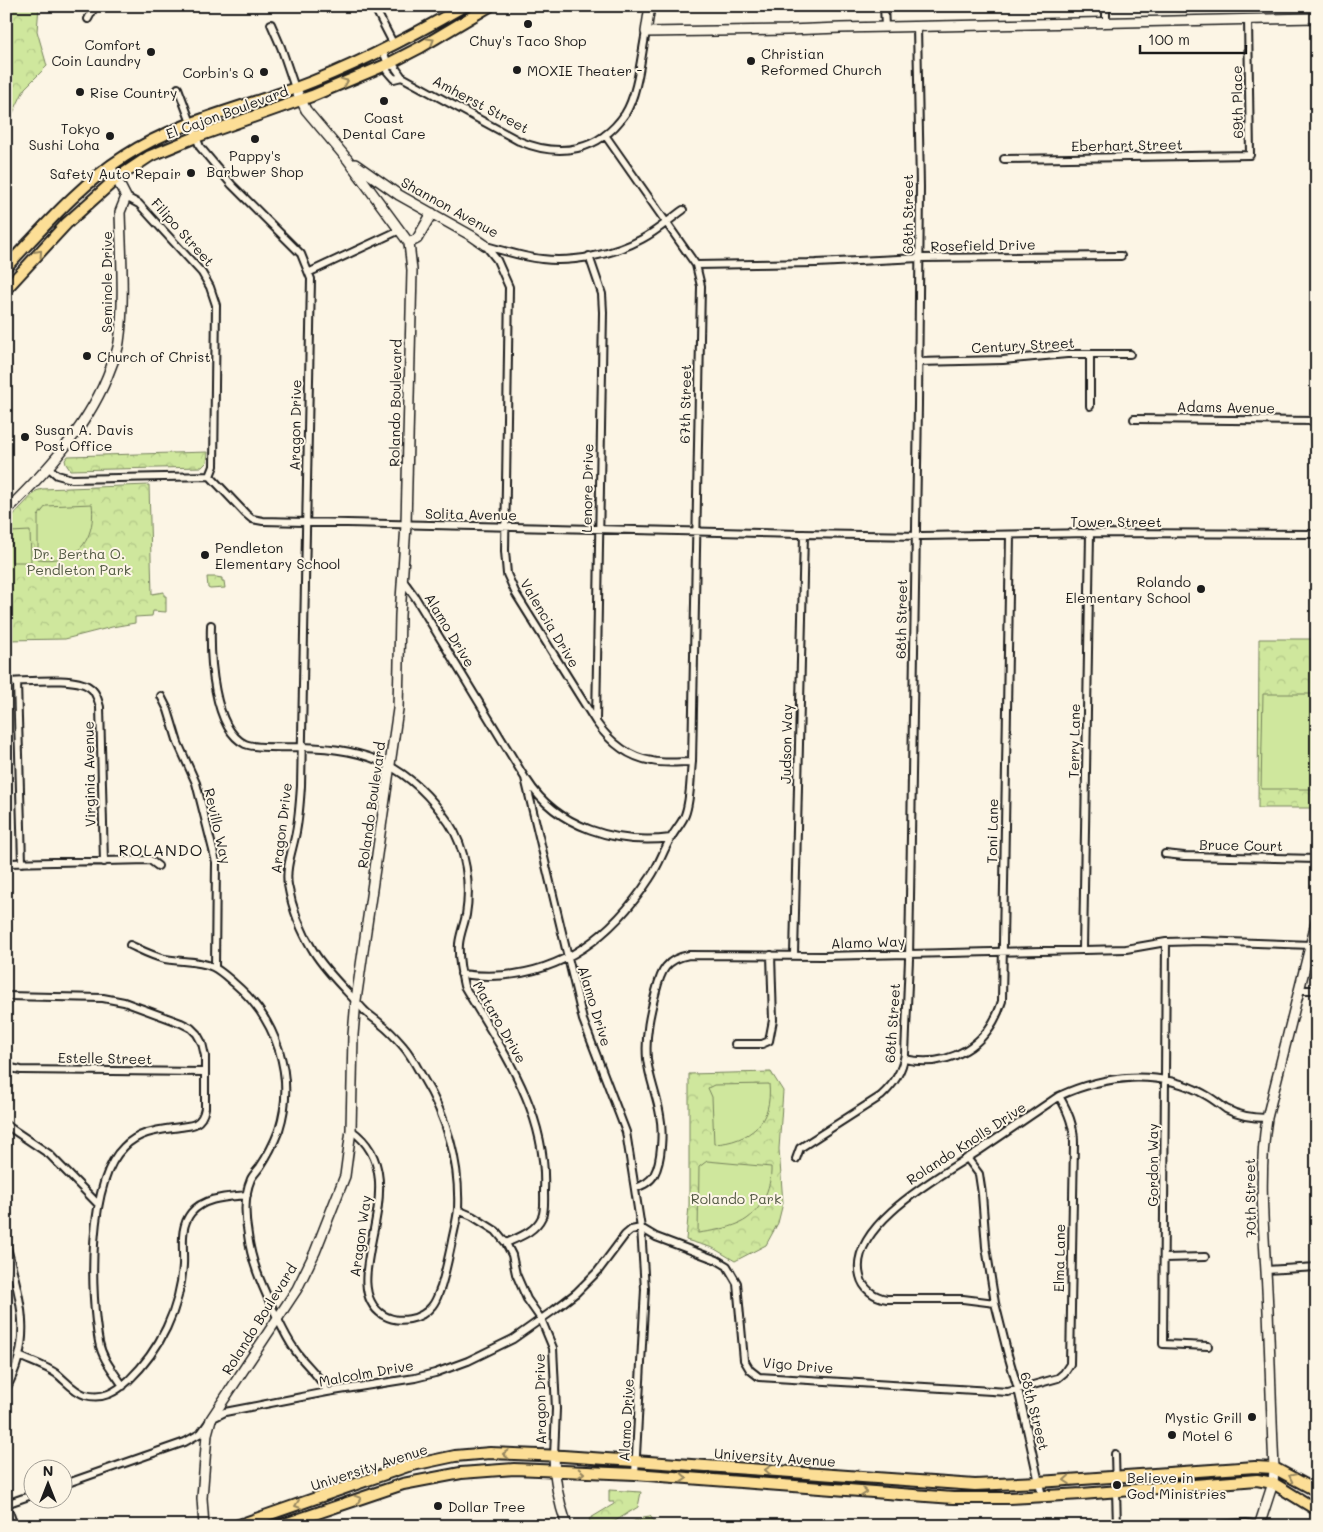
<svg xmlns="http://www.w3.org/2000/svg" width="1323" height="1532" font-family="Mali,sans-serif">
<style>
.park{fill:url(#park-crowns);stroke:#76825c}
.pitch{fill:#cfe79d;stroke:#76825c}
.lines{fill:none;stroke-linecap:round;stroke-linejoin:round}
.street-casing{stroke:#1c1c1c;stroke-width:10}
.secondary-casing{stroke:#1c1c1c;stroke-width:12}
.primary-casing{stroke:#1c1c1c;stroke-width:14}
.street{stroke:#fcf5e5;stroke-width:6}
.secondary{stroke:#fcf5e5;stroke-width:9}
.primary{stroke:#fcde96;stroke-width:10}
.oneway{stroke:#97875f}
.poi-dot{fill:#1c1c1c;stroke:#fcf5e5;stroke-width:2}
.labels{text-anchor:middle;dominant-baseline:central;stroke-width:4;stroke-linejoin:round;paint-order:stroke}
.poi-label{font-size:14px;fill:#1c1c1c;stroke:#fcf5e5;text-anchor:start}
.street-label{font-size:14px;fill:#1c1c1c;stroke:#fcf5e5}
.park-label{font-size:14px;fill:#525943;stroke:#fcf5e5}
.quarter-label{font-size:16px;letter-spacing:1px;fill:#1c1c1c;stroke:#fcf5e5}
</style>
<defs>
<pattern id="park-crowns" width="20" height="18" patternUnits="userSpaceOnUse" patternTransform="scale(1.25)"><rect width="20" height="18" fill="#cfe79d"/><path d="M2 6a3 3 0 1 1 6 0M12 15a3 3 0 1 1 6 0" fill="none" stroke="#b1c687"/></pattern>
</defs>
<rect width="100%" height="100%" fill="#fcf5e5"/>
<filter id="ink" filterUnits="userSpaceOnUse"><feTurbulence type="fractalNoise" baseFrequency=".02" numOctaves="2"/><feDisplacementMap in="SourceGraphic" scale="10" xChannelSelector="R" yChannelSelector="G"/><feConvolveMatrix kernelMatrix="1 2 1 2 8 2 1 2 1" color-interpolation-filters="sRGB"/></filter>
<g filter="url(#ink)">
<!-- park -->
<path class="park" d="M6 6H39L37 31 47 66 25 88 13 113 6 105Z
M208 452 207 462 202 467 70 470 66 464 65 460 68 456Z
M149 485 152 594 164 592V596H166V612L153 611 152 616 135 617V623L112 627 65 639 6 640V523L36 491 42 489Z
M216 577 222 578V581H224L225 588 210 589 208 588 207 577Z
M1259 639H1317V808H1258Z
M771 1072 783 1091 779 1149 783 1203 778 1223 766 1245 735 1261 713 1248 686 1240 689 1205V1074Z
M609 1490 641 1492 638 1507 607 1526H592L589 1519 614 1504V1502H609Z
M650 1516 655 1522 670 1526H626L636 1520 639 1521 643 1517Z"/>
<!-- pitch -->
<path class="pitch" d="M92 504C95 527 87 553 62 558 54 560 46 560 38 559V516L46 506Z
M30 531 31 562H12L11 532Z
M1263 694H1317V789H1261Z
M769 1084C773 1122 750 1142 714 1144L712 1097 708 1088 714 1085Z
M707 1161 771 1167C772 1188 760 1214 740 1223 726 1229 712 1231 698 1233L699 1167Z"/>
<g class="lines">
<!-- street casing -->
<g class="street-casing">
<path id="street" d="M884 6 885 27
M375 8 394 45
M88 19 95 6
M1106 22V6
M271 24 281 47 295 88
M383 51 388 64 387 71 394 79 402 77
M388 64 395 67 402 77 519 141C559 158 599 152 625 114 638 94 641 56 646 32
M178 88 200 147 232 185 301 254 311 279 301 786C300 801 299 817 296 832 293 849 285 868 288 885 292 908 302 933 314 952 327 973 346 990 363 1009 368 1015 376 1019 382 1025 390 1031 396 1038 403 1046 411 1055 417 1067 423 1078 447 1117 460 1163 458 1209 457 1221 453 1234 451 1246 448 1260 445 1274 441 1287 438 1294 437 1300 432 1306 421 1320 399 1324 383 1315 332 1282 421 1179 351 1130
M1004 159 1250 155 1248 19
M126 197 139 204 202 273 210 287 216 305 214 466 210 476
M485 245 497 260 509 287 505 551 507 574 516 594 596 722C610 742 627 757 652 761 665 764 679 762 692 762
M486 246C505 251 523 257 542 259 573 263 615 254 642 239 657 231 669 220 683 210
M589 256 602 294 603 312 596 721
M696 265 816 263 919 258 1121 256
M310 272 400 230
M1090 354V406
M918 362 1003 360 1067 354H1130
M1134 419 1317 421
M48 467 57 475 72 479 210 476 246 514 252 519 263 521 801 534 922 536 1090 533 1317 534
M402 579 415 597 525 778 583 1020 626 1132 641 1228 645 1289 635 1474
M211 625C210 656 213 729 245 744 256 749 288 747 301 747 369 748 410 766 449 823 466 848 471 885 466 915 464 925 460 934 459 944 458 958 461 973 464 986 502 1050 548 1112 544 1191 544 1199 545 1210 542 1217 535 1232 519 1237 506 1243
M6 682C25 682 75 676 89 687 96 691 98 700 100 707L104 862
M17 682 22 863
M161 696 168 710 178 743 196 783 216 862 215 968
M527 780C557 828 618 845 671 838
M1165 854 1184 856 1317 859
M6 863 150 860 158 866
M1166 942 1163 1344 1208 1346
M130 945C141 950 152 956 165 959 181 962 199 960 213 967 221 971 228 978 234 983 277 1019 296 1077 279 1130 274 1143 268 1155 260 1167 257 1171 253 1175 251 1179 244 1195 245 1218 248 1235 251 1261 261 1283 272 1307 279 1321 285 1336 295 1350 304 1364 321 1376 327 1392
M1083 950 1090 533
M794 955 804 534
M461 974C544 985 605 947 650 878 659 865 663 851 671 838 675 830 682 823 685 815 691 799 690 779 692 762L701 286 696 265 605 135
M1299 990H1317
M6 996 103 998 124 1002 181 1023 191 1028 197 1034 202 1043 205 1056V1108C204 1114 201 1121 195 1124 191 1126 185 1126 180 1127 160 1130 139 1131 124 1147 87 1182 90 1295 99 1342 102 1359 114 1372 123 1386
M735 1044H762L769 1041 773 1020 771 955
M904 1059C950 1069 989 1045 1002 1001L1010 535
M6 1067 21 1070 204 1072
M6 1125 49 1154 98 1204
M967 1158 979 1174 982 1194 986 1247 995 1303 1008 1355 1018 1389 1042 1496
M796 1159 800 1148 881 1096C894 1084 902 1072 905 1054L909 959 918 405 920 187 917 26
M636 1188C643 1185 650 1182 654 1175 662 1161 663 1130 660 1115 657 1096 649 1078 647 1059 645 1035 650 1013 656 991 661 971 666 959 689 955L823 956 1126 949 1166 942 1201 941 1311 945
M458 1210 472 1216 496 1231 506 1243 512 1255 516 1274 527 1299 541 1319 553 1348 556 1409 554 1456
M6 1243C19 1298 35 1336 6 1389
M1164 1258 1205 1257
M1266 1270 1317 1267
M995 1303 963 1299H887C874 1297 863 1289 860 1276 847 1225 945 1173 980 1150 1006 1132 1033 1114 1059 1096 1105 1075 1158 1069 1204 1094 1212 1098 1219 1104 1226 1109 1239 1116 1254 1118 1267 1118
M19 1356C32 1362 46 1366 57 1374 66 1381 73 1391 85 1395 103 1400 116 1392 129 1380 160 1350 180 1309 183 1265 184 1248 179 1228 191 1213 204 1197 228 1197 247 1195
M1115 1454 1117 1526
M62 1485 185 1442 201 1433 211 1419 225 1412 327 1392 415 1378 435 1373 468 1361 513 1339 554 1310 576 1293 598 1271 625 1235 631 1230 641 1228 656 1237 717 1260 727 1266 737 1283 744 1360 750 1370 759 1377 1008 1392 1058 1378 1064 1373 1070 1364 1074 1143C1074 1125 1068 1111 1059 1096
M6 1503 14 1526
M6 1504 32 1495
M1198 1526 1246 1523 1259 1525"/>
</g>
<!-- secondary casing -->
<g class="secondary-casing">
<path id="secondary" d="M650 6 646 32 788 30 840 28 1317 18
M355 164 399 195 472 236 485 245
M409 243 417 239 432 213
M6 511C48 470 91 423 111 367 114 359 118 351 119 342 125 302 121 253 120 212L126 197 110 166
M554 1456C554 1480 559 1503 567 1526
M204 1526 202 1498 207 1434 211 1419 297 1289 315 1252 345 1176 351 1130 353 1035 356 1000 398 709 400 615 406 525 412 270 409 243 348 160 306 110 295 88
M1259 1526 1273 1483 1274 1468C1271 1409 1270 1349 1267 1289 1264 1232 1258 1175 1267 1118L1317 919"/>
</g>
<!-- primary casing -->
<g class="primary-casing">
<path id="primary" d="M6 267C43 228 79 185 125 156 175 123 237 109 293 89 353 67 409 38 464 6
M6 289 67 223 117 178 150 156 196 137 312 96 388 64 421 47 490 6
M236 1526 408 1466 455 1456 490 1453 563 1456 975 1485 1039 1482 1255 1467 1274 1468 1317 1491
M279 1526 403 1484 461 1473 514 1469 635 1474 953 1498H1009L1082 1494 1257 1480 1273 1483 1317 1510"/>
</g>
<!-- street -->
<use href="#street" class="street"/>
<!-- secondary -->
<use href="#secondary" class="secondary"/>
<!-- primary -->
<use href="#primary" class="primary"/>
</g>
<!-- one-way arrows -->
<defs><path id="oneway-chevron" d="M-2-3.5L2.5 0L-2 3.5" fill="none" stroke-width="1.6" stroke-linecap="round" stroke-linejoin="round" transform="scale(1.25)"/></defs>
<g class="oneway">
<use href="#oneway-chevron" transform="translate(431 41) rotate(-31)"/>
<use href="#oneway-chevron" transform="translate(345 82) rotate(-22)"/>
<use href="#oneway-chevron" transform="translate(39 253) rotate(-48)"/>
<use href="#oneway-chevron" transform="translate(506 1454) rotate(-178)"/>
<use href="#oneway-chevron" transform="translate(768 1470) rotate(-176)"/>
<use href="#oneway-chevron" transform="translate(581 1473) rotate(2)"/>
<use href="#oneway-chevron" transform="translate(1292 1477) rotate(-154)"/>
<use href="#oneway-chevron" transform="translate(684 1478) rotate(4)"/>
<use href="#oneway-chevron" transform="translate(1067 1480) rotate(176)"/>
<use href="#oneway-chevron" transform="translate(864 1492) rotate(4)"/>
<use href="#oneway-chevron" transform="translate(358 1499) rotate(-19)"/>
<use href="#oneway-chevron" transform="translate(298 1505) rotate(161)"/>
</g>
</g>
<!-- markers -->
<g class="poi-dot">
<circle cx="528" cy="24" r="5"/>
<circle cx="151" cy="52" r="5"/>
<circle cx="751" cy="61" r="5"/>
<circle cx="517" cy="70" r="5"/>
<circle cx="264" cy="72" r="5"/>
<circle cx="80" cy="92" r="5"/>
<circle cx="384" cy="101" r="5"/>
<circle cx="110" cy="136" r="5"/>
<circle cx="255" cy="139" r="5"/>
<circle cx="191" cy="173" r="5"/>
<circle cx="87" cy="356" r="5"/>
<circle cx="25" cy="437" r="5"/>
<circle cx="205" cy="555" r="5"/>
<circle cx="1201" cy="589" r="5"/>
<circle cx="1252" cy="1417" r="5"/>
<circle cx="1172" cy="1435" r="5"/>
<circle cx="1117" cy="1485" r="5"/>
<circle cx="438" cy="1506" r="5"/>
</g>
<g class="labels">
<!-- poi labels -->
<g class="poi-label">
<text x="528" y="40" text-anchor="middle">Chuy's Taco Shop</text>
<text x="141" y="44" text-anchor="end">Comfort<tspan x="141" dy="16">Coin Laundry</tspan></text>
<text x="761" y="53">Christian<tspan x="761" dy="16">Reformed Church</tspan></text>
<text x="527" y="70">MOXIE Theater -</text>
<text x="254" y="72" text-anchor="end">Corbin's Q</text>
<text x="90" y="92">Rise Country</text>
<text x="384" y="117" text-anchor="middle">Coast<tspan x="384" dy="16">Dental Care</tspan></text>
<text x="100" y="128" text-anchor="end">Tokyo<tspan x="100" dy="16">Sushi Loha</tspan></text>
<text x="255" y="155" text-anchor="middle">Pappy's<tspan x="255" dy="16">Barbwer Shop</tspan></text>
<text x="181" y="173" text-anchor="end">Safety Auto Repair</text>
<text x="97" y="356">Church of Christ</text>
<text x="35" y="429">Susan A. Davis<tspan x="35" dy="16">Post Office</tspan></text>
<text x="215" y="547">Pendleton<tspan x="215" dy="16">Elementary School</tspan></text>
<text x="1191" y="581" text-anchor="end">Rolando<tspan x="1191" dy="16">Elementary School</tspan></text>
<text x="1242" y="1417" text-anchor="end">Mystic Grill</text>
<text x="1182" y="1435">Motel 6</text>
<text x="1127" y="1477">Believe in<tspan x="1127" dy="16">God Ministries</tspan></text>
<text x="448" y="1506">Dollar Tree</text>
</g>
<!-- street labels -->
<g class="street-label">
<text transform="translate(1237 102) rotate(-91)">69th Place</text>
<text transform="translate(481 104) rotate(28)">Amherst Street</text>
<text transform="translate(227 112) rotate(-20)">El Cajon Boulevard</text>
<text transform="translate(1127 145) rotate(-1)">Eberhart Street</text>
<text transform="translate(450 207) rotate(29)">Shannon Avenue</text>
<text transform="translate(907 214) rotate(-90)">68th Street</text>
<text transform="translate(183 232) rotate(48)">Filipo Street</text>
<text transform="translate(983 245) rotate(-1)">Rosefield Drive</text>
<text transform="translate(106 282) rotate(-90)">Seminole Drive</text>
<text transform="translate(1023 345) rotate(-3)">Century Street</text>
<text transform="translate(395 403) rotate(-89)">Rolando Boulevard</text>
<text transform="translate(685 404) rotate(-89)">67th Street</text>
<text transform="translate(1226 407) rotate(1)">Adams Avenue</text>
<text transform="translate(295 425) rotate(-89)">Aragon Drive</text>
<text transform="translate(587 488) rotate(-89)">Lenore Drive</text>
<text transform="translate(471 514) rotate(1)">Solita Avenue</text>
<text x="1116" y="521">Tower Street</text>
<text transform="translate(901 619) rotate(-89)">68th Street</text>
<text transform="translate(550 623) rotate(59)">Valencia Drive</text>
<text transform="translate(450 630) rotate(59)">Alamo Drive</text>
<text transform="translate(1074 741) rotate(-89)">Terry Lane</text>
<text transform="translate(786 744) rotate(-89)">Judson Way</text>
<text transform="translate(89 774) rotate(-91)">Virginia Avenue</text>
<text transform="translate(371 805) rotate(-82)">Rolando Boulevard</text>
<text transform="translate(218 826) rotate(77)">Revillo Way</text>
<text transform="translate(281 828) rotate(-83)">Aragon Drive</text>
<text transform="translate(992 831) rotate(-89)">Toni Lane</text>
<text transform="translate(1241 845) rotate(1)">Bruce Court</text>
<text transform="translate(868 942) rotate(-2)">Alamo Way</text>
<text transform="translate(595 1006) rotate(73)">Alamo Drive</text>
<text transform="translate(500 1022) rotate(60)">Mataro Drive</text>
<text transform="translate(892 1023) rotate(-86)">68th Street</text>
<text transform="translate(105 1058) rotate(1)">Estelle Street</text>
<text transform="translate(966 1143) rotate(-33)">Rolando Knolls Drive</text>
<text transform="translate(1152 1165) rotate(-90)">Gordon Way</text>
<text transform="translate(1250 1198) rotate(-91)">70th Street</text>
<text transform="translate(360 1236) rotate(-82)">Aragon Way</text>
<text transform="translate(1059 1258) rotate(-89)">Elma Lane</text>
<text transform="translate(259 1319) rotate(-58)">Rolando Boulevard</text>
<text transform="translate(798 1365) rotate(5)">Vigo Drive</text>
<text transform="translate(366 1373) rotate(-10)">Malcolm Drive</text>
<text transform="translate(540 1399) rotate(-91)">Aragon Drive</text>
<text transform="translate(1035 1411) rotate(76)">68th Street</text>
<text transform="translate(626 1420) rotate(-87)">Alamo Drive</text>
<text transform="translate(775 1457) rotate(4)">University Avenue</text>
<text transform="translate(369 1467) rotate(-18)">University Avenue</text>
</g>
<!-- park labels -->
<g class="park-label">
<text x="79" y="553">Dr. Bertha O.<tspan x="79" dy="16">Pendleton Park</tspan></text>
<text x="736" y="1198">Rolando Park</text>
</g>
<!-- quarter labels -->
<g class="quarter-label">
<text x="161" y="849">ROLANDO</text>
</g>
</g>
<!-- margin -->
<rect width="1323" height="1532" fill="none" stroke="#fcf5e5" stroke-width="25"/>
<rect x="12" y="12" width="1298" height="1507" fill="none" stroke="#1c1c1c" stroke-width="2" filter="url(#ink)"/>
<!-- north arrow -->
<g transform="translate(48 1484)"><circle r="24" fill="#fcf5e5" stroke="#a29e95"/>
<path d="M0-4L9 19L0 12L-9 19Z" fill="#1c1c1c"/>
<text y="-8" font-size="14" font-weight="bold" text-anchor="middle" fill="#1c1c1c">N</text>
</g>
<!-- scale -->
<path d="M1140 45v8h106v-8" fill="none" stroke="#1c1c1c" stroke-width="2.5"/>
<text x="1148" y="45" font-size="15" fill="#1c1c1c" stroke="#fcf5e5" stroke-width="4" paint-order="stroke">100 m</text>
</svg>
